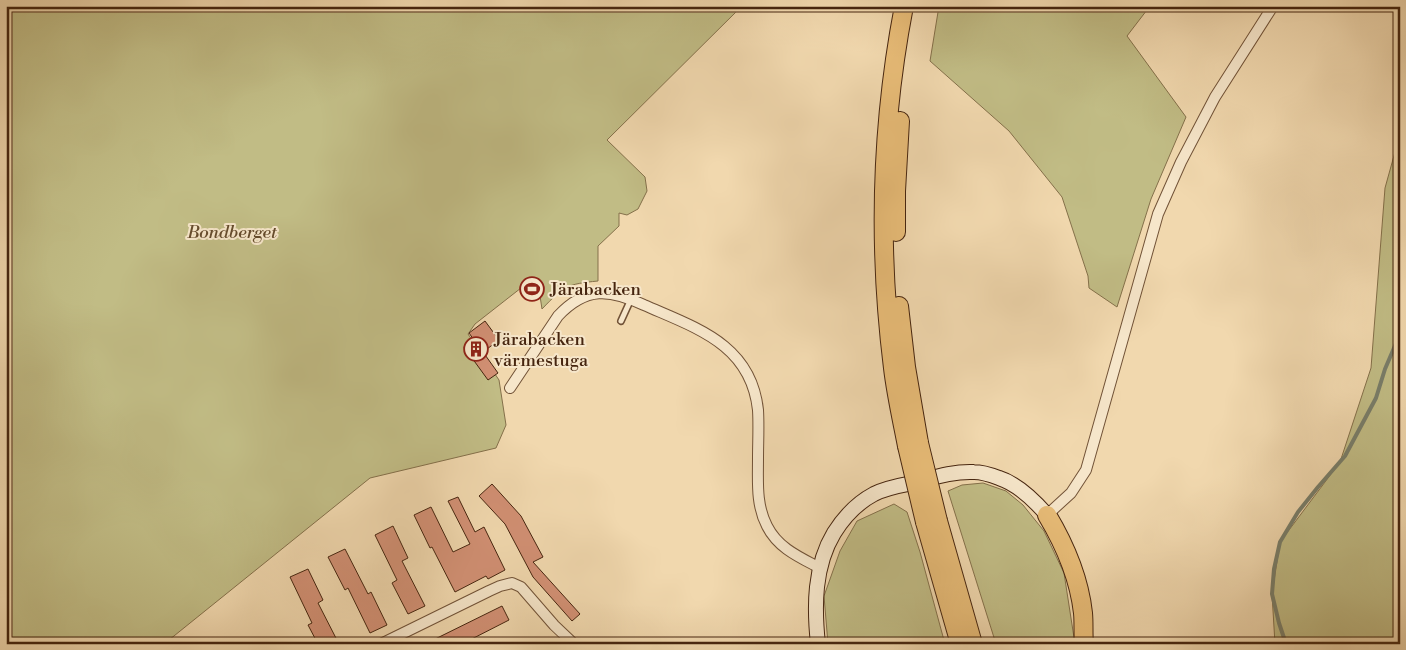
<svg xmlns="http://www.w3.org/2000/svg" width="1406" height="650" font-family="'Libre Bodoni',serif">
<style>
.green{fill:#c1bc85;stroke:#84704a}
.lines{fill:none;stroke-linecap:round;stroke-linejoin:round}
.stream{stroke:#797e6a;stroke-width:4}
.building{fill:#d29074;stroke:#46250f}
.lane-casing{stroke:#715237;stroke-width:8}
.street-casing{stroke:#715237;stroke-width:12}
.secondary-casing{stroke:#46250f;stroke-width:16}
.highway-casing{stroke:#46250f;stroke-width:20}
.lane{stroke:#f6e6ca;stroke-width:5}
.street{stroke:#f6e6ca;stroke-width:10}
.secondary{stroke:#f6e6ca;stroke-width:14}
.highway{stroke:#e8bc77;stroke-width:18}
.highway-bridge-casing{stroke:#46250f;stroke-width:20;stroke-linecap:butt}
.highway-bridge{stroke:#e8bc77;stroke-width:18}
.labels{text-anchor:middle;dominant-baseline:central;stroke-width:4;stroke-linejoin:round;paint-order:stroke}
.park-label{font-size:18px;font-style:italic;fill:#654b2c;stroke:#f6e6ca}
.poi-label{font-size:18px;fill:#46250f;stroke:#f6e6ca;text-anchor:start}
</style>
<rect width="100%" height="100%" fill="#f1d8ae"/>
<filter id="stains"><feTurbulence type="fractalNoise" baseFrequency=".004" numOctaves="4"/><feColorMatrix values="0 0 0 0 .2 0 0 0 0 .09 0 0 0 0 .02 0 0 0 .5 -.17"/></filter>
<radialGradient id="worn" r=".72"><stop offset=".6" stop-color="#630" stop-opacity="0"/><stop offset="1" stop-color="#630" stop-opacity=".3"/></radialGradient>
<!-- green -->
<path class="green" d="M6 6H742L607 140 645 177 647 191 638 209 627 215 619 213V226L598 246V281C567 284 564 286 542 309L540 296 533 286 521 288 475 324 468 334 499 380 506 425 496 448 370 478 164 644H6Z
M939 6H1150L1127 36 1186 117 1151 199 1117 307 1089 288 1088 276 1062 197 1009 131 930 61Z
M1400 134V644H1275L1272 594 1280 542 1340 462 1371 368 1385 188Z
M983 483 1006 491 1023 505 1044 531 1064 573 1075 644H996L948 491 962 485Z
M894 504 907 512 920 552 945 644H828L824 596 840 551 857 521Z"/>
<g class="lines">
<!-- stream -->
<path class="stream" d="M1398 138 1400 113
M1396 163V215L1400 229
M1286 644 1279 623 1272 594 1274 569 1280 542 1298 512 1318 487 1345 456 1376 398 1385 369 1400 334"/>
</g>
<!-- building -->
<path class="building" d="M485 321 499 340 483 352 498 373 488 380 464 347 474 340 469 333Z
M492 484 521 516 543 557 533 562 580 614 572 621 533 577 505 524 479 496Z
M458 497 475 532 484 527 505 570 488 579 486 576 455 592 432 547 430 548 414 515 431 507 453 552 470 544 448 501Z
M393 526 408 558 402 561 425 606 408 614 392 583 397 580 375 535Z
M345 549 368 594 371 592 387 625 370 633 348 588 345 590 328 557Z
M308 569 323 600 318 603 339 644H318L308 625 312 623 290 577Z
M502 606 509 620 462 644H425Z"/>
<g class="lines">
<!-- lane casing -->
<g class="lane-casing">
<path id="lane" d="M621 321 631 299"/>
</g>
<!-- street casing -->
<g class="street-casing">
<path id="street" d="M510 388 558 316C586 286 610 289 644 305 696 328 751 344 758 410 759 426 758 443 758 459 758 482 756 505 767 526 778 548 799 557 820 568
M1047 515 1071 493 1086 470 1158 214 1181 162 1215 97 1273 6
M381 644 489 591 500 586 512 583 521 587 554 625 574 644"/>
</g>
<!-- secondary casing -->
<g class="secondary-casing">
<path id="secondary" d="M818 644C814 607 814 566 834 533 844 517 857 503 874 494 888 487 903 485 918 482 936 477 955 471 974 472 982 472 991 475 999 478 1018 484 1034 500 1047 515"/>
</g>
<!-- highway casing -->
<g class="highway-casing">
<path id="highway" d="M904 6C881 125 878 248 893 368 896 394 902 420 907 446
M896 232V191L900 121
M899 306 906 367 919 443
M1047 515C1065 545 1079 577 1083 613 1084 623 1083 633 1084 644
M938 521 973 644
M925 522 960 644"/>
</g>
<!-- lane -->
<use href="#lane" class="lane"/>
<!-- street -->
<use href="#street" class="street"/>
<!-- secondary -->
<use href="#secondary" class="secondary"/>
<!-- highway -->
<use href="#highway" class="highway"/>
<!-- highway-bridge casing -->
<g class="highway-bridge-casing">
<path id="highway-bridge" d="M919 443 938 521
M907 446 925 522"/>
</g>
<!-- highway-bridge -->
<use href="#highway-bridge" class="highway-bridge"/>
</g>
<!-- icons -->
<defs>
<g id="stadium-ring" transform="scale(1.25)"><circle r="9.5" fill="#f6e6ca" stroke="#8f2418" stroke-width="1.5"/><path d="M0-5a6.5 5 0 1 0 0 10a6.5 5 0 1 0 0-10ZM-3.5-1.8h7v3.6h-7Z" fill="#8f2418"/></g>
<g id="building-ring" transform="scale(1.25)"><circle r="9.5" fill="#f6e6ca" stroke="#8f2418" stroke-width="1.5"/><path d="M-4-6H4V6H1V3H-1V6H-4ZM-2.5-4.3h1.7v1.8h-1.7ZM.8-4.3h1.7v1.8H.8ZM-2.5-1h1.7V.8h-1.7ZM.8-1h1.7V.8H.8Z" fill="#8f2418"/></g>
</defs>
<g fill-rule="evenodd">
<use href="#stadium-ring" x="532" y="289"/>
<use href="#building-ring" x="476" y="349"/>
</g>
<g class="labels">
<!-- park labels -->
<g class="park-label">
<text x="232" y="232">Bondberget</text>
</g>
<!-- poi labels -->
<g class="poi-label">
<text x="550" y="289">Järabacken</text>
<text x="494" y="339">Järabacken<tspan x="494" dy="21">värmestuga</tspan></text>
</g>
</g>
<!-- margin -->
<rect width="1406" height="650" fill="none" stroke="#f1d8ae" stroke-width="25"/>
<rect x="8" y="8" width="1391" height="635" fill="none" stroke="#46250f" stroke-width="2.5"/>
<rect x="12" y="12" width="1381" height="625" fill="none" stroke="#46250f"/>
<rect width="100%" height="100%" filter="url(#stains)"/>
<rect width="100%" height="100%" fill="url(#worn)"/>
</svg>
